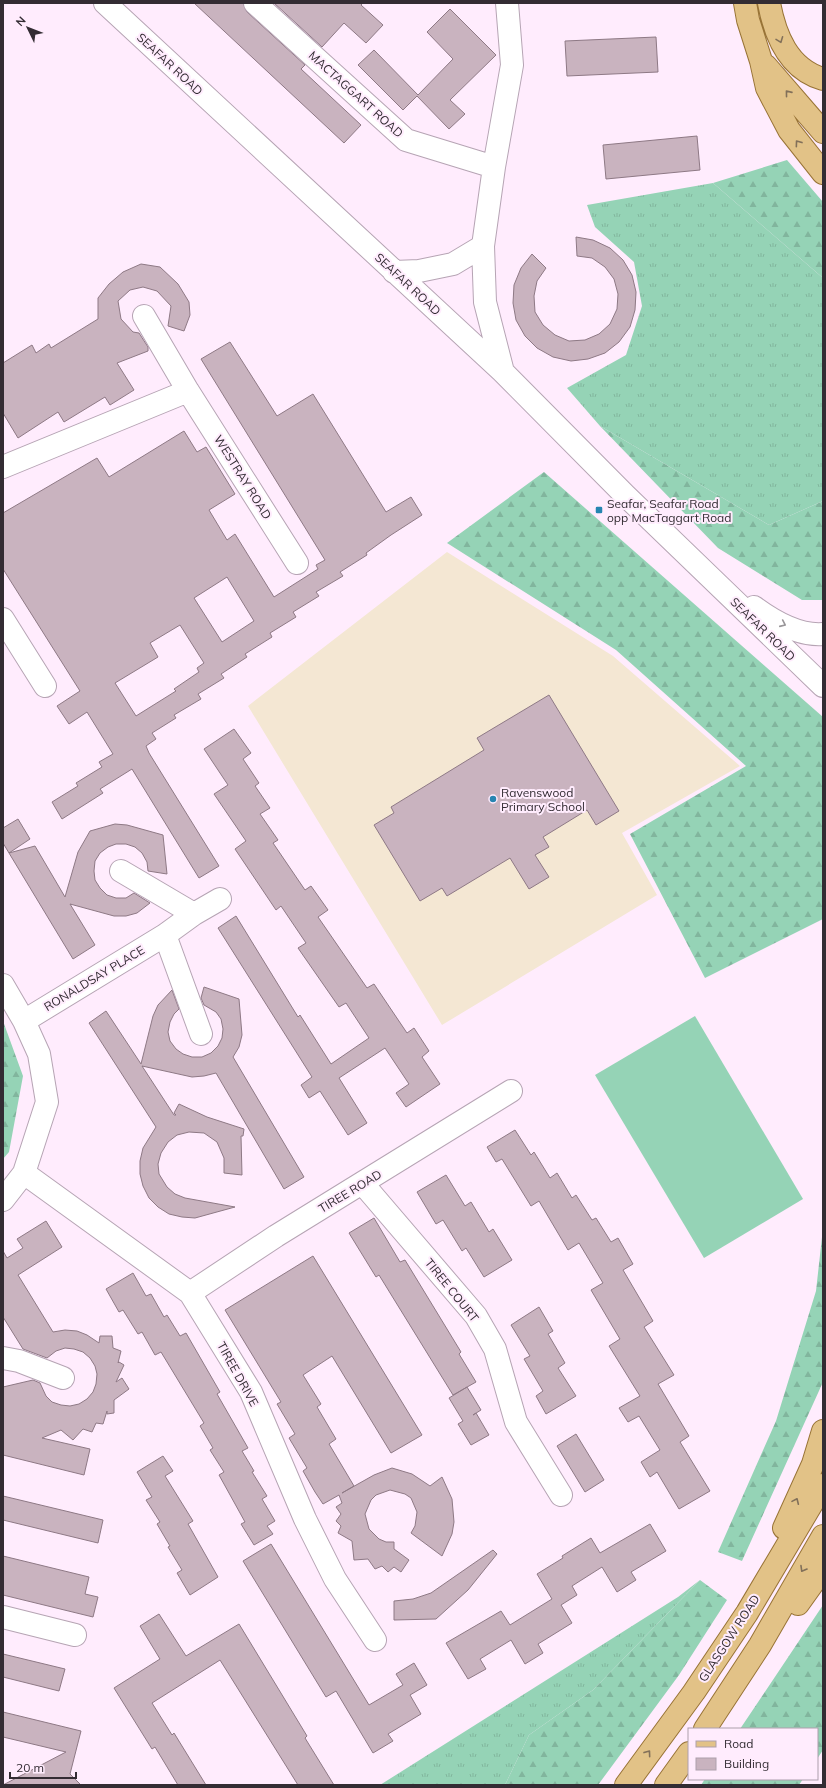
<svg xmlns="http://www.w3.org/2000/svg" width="826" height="1788" font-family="Mulish,sans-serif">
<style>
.education{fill:#f4e7d3}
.grass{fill:url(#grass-tufts)}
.forest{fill:url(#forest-firs)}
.pitch{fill:#95d3b6}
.building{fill:#c9b3bf;stroke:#8e7985;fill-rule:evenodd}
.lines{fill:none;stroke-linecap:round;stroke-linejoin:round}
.minor-casing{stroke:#b6a4b4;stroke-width:24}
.major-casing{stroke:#987336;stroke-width:24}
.minor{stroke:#fff;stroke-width:22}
.major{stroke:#e2c287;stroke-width:22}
.oneway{stroke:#827059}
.oneway2{stroke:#999699}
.poi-dot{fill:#2685b1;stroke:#ffecfd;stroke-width:1.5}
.labels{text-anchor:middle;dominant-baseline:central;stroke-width:4;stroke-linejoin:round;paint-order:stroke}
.street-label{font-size:12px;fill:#332c33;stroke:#ffecfd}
.poi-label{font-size:12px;fill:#332c33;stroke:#ffecfd;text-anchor:start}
</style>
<defs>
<pattern id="grass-tufts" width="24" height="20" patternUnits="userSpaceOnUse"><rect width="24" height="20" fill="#95d3b6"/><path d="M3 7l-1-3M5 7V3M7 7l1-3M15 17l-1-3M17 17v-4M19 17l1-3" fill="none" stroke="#81b59d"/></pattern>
<pattern id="forest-firs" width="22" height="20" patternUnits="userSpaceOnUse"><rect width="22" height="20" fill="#95d3b6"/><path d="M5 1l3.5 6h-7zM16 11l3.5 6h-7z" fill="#81b59d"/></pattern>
</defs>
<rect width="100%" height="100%" fill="#ffecfd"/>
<!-- education -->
<path class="education" d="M447 552 613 656 740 766 622 833 657 895 442 1025 248 706Z"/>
<!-- grass -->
<path class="grass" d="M713 183 823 278V501L769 525 600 426 567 388 626 355 642 306 634 262 595 227 587 205Z
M700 1580 593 1690 529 1735 505 1785H380L678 1597Z"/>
<!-- forest -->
<path class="forest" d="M787 160 823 202V278L713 183Z
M600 426 769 525 823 501V600H802L718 548Z
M544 472 823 717V919L705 978 630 834 746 766 616 650 447 543Z
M3 1021 23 1076 9 1152 3 1159Z
M823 1228V1382L742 1561 718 1552 776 1421 816 1291Z
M700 1580 727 1600 679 1675 598 1785H505L529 1735 593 1690Z
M823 1605V1750L817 1759V1729H740Z
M705 1779H803L799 1785H701Z"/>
<!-- pitch -->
<path class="pitch" d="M695 1016 803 1199 704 1258 595 1075Z"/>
<!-- building -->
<path class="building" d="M194 3H243L247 12 305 65 301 69 361 125 344 143Z
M274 3H363L361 5 383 25 366 43 344 23 322 47Z
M450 9 496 55 450 100 465 114 449 129 417 96 403 110 358 65 374 50 418 95 453 59 427 32Z
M656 37 658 72 567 76 565 41Z
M697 136 700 170 606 179 603 145Z
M576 237 593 240 610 248 623 260 632 275 636 292 635 310 630 327 619 342 605 353 588 359 571 361 553 357 537 348 525 336 516 320 513 303 514 285 521 268 532 254 546 268 537 281 534 296 535 312 543 325 555 335 569 341 585 340 599 334 610 324 617 309 618 294 614 279 605 267 592 258 577 256Z
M141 264 160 267 178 284 189 302 190 315 184 331 168 326 171 306 157 291 143 287 130 290 118 301 121 319 133 332 139 333 148 347V351L117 363 134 390 110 405 105 397 64 422 58 412 18 438 3 413V363L32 345 36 353 49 344 51 348 98 319V298L109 284 123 272Z
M230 342 277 416 313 394 386 512 411 497 422 515 391 535 366 553 367 555 340 572 343 576 316 592 319 596 293 612 296 617 270 633 272 637 245 654 247 657 221 674 224 678 198 694 201 699 174 715 176 718 152 733 156 739 146 746 149 753 219 866 199 878 132 769 100 789 103 793 62 819 52 802 78 786 76 783 102 767 99 762 113 754 87 712 69 724 57 706 80 691 3 569V513L97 458 109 477 184 431 197 452 206 447 235 494 209 510 227 540 235 534 274 597 318 569 316 565 325 560 201 359ZM227 577 254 621 222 642 194 598ZM180 625 204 663 197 668 199 672 174 689 176 691 136 716 115 683 158 657 150 643Z
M549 695 619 811 596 825 587 810 543 837 549 847 535 855 549 877 529 889 510 858 447 896 442 888 420 901 374 825 394 813 391 807 484 750 477 738Z
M234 729 251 753 243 759 259 783 255 786 270 808 260 814 278 840 273 843 305 890 311 886 328 910 318 917 367 988 374 984 407 1033 414 1028 429 1051 422 1057 440 1084 406 1107 396 1093 409 1084 385 1048 339 1078 367 1123 348 1135 320 1091 309 1098 301 1085 312 1077 218 928 236 916 298 1017 300 1015 331 1064 369 1038 346 1003 339 1007 298 948 306 943 281 906 276 910 235 849 246 841 214 794 228 785 204 749Z
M18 819 30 839 9 853 3 843V828Z
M115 824 127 825 163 835 167 874 148 871 147 862 142 853 135 847 126 844H116L108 847 100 853 95 861 94 871 95 880 100 888 107 895 116 898H126L134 893 150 903 137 913 126 916H114L70 904 95 945 73 959 9 853 35 846 65 897 78 852 90 831Z
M204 987 239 999 242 1035 239 1047 233 1057 304 1177 284 1189 216 1073 204 1076 192 1077 142 1066 174 1115H176L174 1113 179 1104 207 1117 244 1129 243 1136H241L242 1175 224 1173V1158L217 1142 204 1133 189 1132 177 1135 168 1142 161 1153 158 1164 159 1174 167 1187 175 1194 185 1198 235 1207 195 1218 182 1217 169 1214 158 1207 149 1198 143 1186 140 1174V1161L143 1148 156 1127 89 1023 106 1011 141 1064 153 1016 158 1005 172 990 179 1009 174 1014 170 1022 168 1032 170 1041 176 1049 183 1054 192 1057H202L211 1053 218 1046 222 1038 223 1029 221 1019 216 1012 204 1005 201 998Z
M515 1130 531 1155 534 1152 550 1178 557 1173 572 1198 576 1195 592 1220 596 1218 611 1242 618 1238 633 1264 623 1270 653 1321 644 1327 674 1375 658 1384 689 1436 680 1442 710 1491 679 1509 657 1472 650 1477 641 1462 660 1450 639 1416 628 1422 619 1408 640 1396 609 1346 620 1339 591 1290 603 1283 579 1243 568 1250 539 1201 531 1206 502 1159 496 1162 487 1147Z
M446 1175 465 1206 471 1202 489 1232 493 1229 512 1260 484 1277 466 1248 462 1251 443 1220 436 1224 417 1192Z
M374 1218 400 1262 405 1260 461 1352 459 1354 476 1382 453 1395 379 1275 376 1277 349 1233Z
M46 1221 62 1247 18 1275 53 1332 65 1330 77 1331 87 1335 99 1343 100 1336H112L113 1348 121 1351 118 1363 119 1362 124 1365 116 1382 122 1378 129 1389 114 1400V1413L107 1414V1411L103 1424 96 1423 92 1432 83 1429 73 1440 61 1430 42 1438 90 1449 84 1475 3 1455V1387L33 1380 40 1383 46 1396 52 1402 61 1405 70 1406 79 1404 87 1399 93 1392 96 1384 97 1374 95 1366 90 1358 83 1352 74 1349 65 1348 56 1351 47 1358 23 1349 3 1317V1251L7 1258 23 1248 17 1239Z
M313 1256 422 1435 391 1453 332 1356 303 1375 321 1404 317 1407 336 1439 329 1444 354 1486 342 1493 374 1475 392 1468 412 1474 430 1486 442 1477 452 1499 454 1522 452 1534 442 1556 411 1533 415 1526 417 1512 411 1498 405 1494 390 1490 376 1495 371 1500 365 1514 369 1529 379 1539 386 1542H394V1549L409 1560 401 1572 394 1567 388 1572 382 1566 375 1569 368 1559 354 1560 352 1541 338 1533 341 1526 336 1521 341 1514 336 1507 342 1503 339 1495 323 1504 315 1492 303 1471 307 1468 289 1438 295 1434 277 1404 281 1402 225 1310Z
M133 1273 146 1296 151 1294 164 1317 167 1315 180 1336 186 1333 220 1392 217 1394 248 1448 242 1451 254 1471 252 1472 267 1496 262 1499 275 1521 267 1526 273 1534 254 1545 241 1524 245 1522 219 1475 224 1472 210 1450 213 1448 200 1426 204 1423 161 1352 155 1355 142 1332 138 1334 123 1310 119 1312 106 1289Z
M539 1307 553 1331 548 1334 565 1363 558 1368 576 1396 546 1414 536 1396 543 1391 524 1359 530 1356 511 1325Z
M467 1387 481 1410 473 1415 476 1413 489 1435 471 1445 458 1424 463 1421 449 1398Z
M576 1434 604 1480 585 1492 557 1446Z
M163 1456 173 1471 165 1476 193 1521 188 1524 218 1577 190 1595 177 1573 182 1570 168 1547 170 1546 157 1524 160 1522 146 1500 152 1497 137 1472Z
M3 1496 103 1520 98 1543 3 1520Z
M650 1524 666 1551 631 1572 636 1580 617 1592 602 1567 572 1586 577 1595 561 1605 572 1623 538 1644 543 1653 525 1664 511 1640 480 1659 486 1669 468 1679 446 1643 501 1611 510 1625 552 1599 537 1574 563 1558 562 1556 591 1538 600 1553Z
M271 1544 369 1705 403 1685 396 1674 414 1663 427 1685 410 1695 421 1714 388 1734 393 1741 373 1753 336 1691 326 1697 243 1561Z
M493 1550 497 1554 468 1590 436 1619 394 1620V1601L413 1599 431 1593Z
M3 1556 89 1577 85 1594 98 1597 93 1617 3 1595Z
M159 1614 186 1656 239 1624 307 1736 305 1738 334 1785H298L220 1660 152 1703 172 1735 174 1733 206 1785H178L155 1747 152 1749 114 1688 160 1659 140 1626Z
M3 1654 65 1669 59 1691 3 1677Z
M3 1712 81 1731 70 1774 81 1785H3L66 1752 3 1737Z"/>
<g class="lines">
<!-- minor casing -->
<g class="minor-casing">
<path id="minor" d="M105 3 503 372 625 495 823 686
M255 3 406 140 494 167
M394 272 419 271 453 264 483 246
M144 316 188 391 297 563
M503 372 485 302 483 246 494 167 512 65 507 3
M3 467 188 391
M754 607C773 621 798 636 823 634
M3 619 45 686
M121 871 194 914
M165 935 201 1034
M3 985 24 1021 39 1054 47 1102 24 1173 3 1200
M24 1021 165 935 194 914 220 899
M24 1173 190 1293 251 1392 305 1519 335 1579 375 1640
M363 1184 476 1316 495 1349 516 1422 561 1495
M190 1293 276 1236 511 1091
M3 1358 19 1361 63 1378
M3 1617 75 1635"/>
</g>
<!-- major casing -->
<g class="major-casing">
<path id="major" d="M745 3 748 20 761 61 767 88 789 130 823 173
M769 3C775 35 788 69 823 79
M766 66 823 132
M784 1528 813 1464 823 1431
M798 1604 823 1569
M705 1729 760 1645 823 1536
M626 1785 694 1692 747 1613 823 1485
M666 1785 689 1753"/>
</g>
<!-- minor -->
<use href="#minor" class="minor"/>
<!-- major -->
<use href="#major" class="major"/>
</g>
<!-- one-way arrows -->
<defs><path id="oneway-chevron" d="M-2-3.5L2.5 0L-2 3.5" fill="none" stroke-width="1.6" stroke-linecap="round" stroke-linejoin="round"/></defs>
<g class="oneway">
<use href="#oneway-chevron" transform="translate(780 40) rotate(69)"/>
<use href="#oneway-chevron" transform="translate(788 93) rotate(-129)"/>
<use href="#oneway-chevron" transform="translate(798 143) rotate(-126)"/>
<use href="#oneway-chevron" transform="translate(796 1501) rotate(-66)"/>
<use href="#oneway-chevron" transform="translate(803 1569) rotate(120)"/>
<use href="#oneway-chevron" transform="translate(648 1753) rotate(-54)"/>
</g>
<use class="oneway2" href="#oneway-chevron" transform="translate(783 624) rotate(24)"/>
<!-- markers -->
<g class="poi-dot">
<rect x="595" y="506" width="8" height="8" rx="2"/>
<circle cx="493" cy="799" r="4"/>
</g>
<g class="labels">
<!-- street labels -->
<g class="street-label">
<text transform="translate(170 64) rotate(43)">SEAFAR ROAD</text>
<text transform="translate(356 94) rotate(42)">MACTAGGART ROAD</text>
<text transform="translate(408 284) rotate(43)">SEAFAR ROAD</text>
<text transform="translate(243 477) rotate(58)">WESTRAY ROAD</text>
<text transform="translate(763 629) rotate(44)">SEAFAR ROAD</text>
<text transform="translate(94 978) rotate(-31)">RONALDSAY PLACE</text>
<text transform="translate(350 1191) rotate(-31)">TIREE ROAD</text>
<text transform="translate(452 1290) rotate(51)">TIREE COURT</text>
<text transform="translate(238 1374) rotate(61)">TIREE DRIVE</text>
<text transform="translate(729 1638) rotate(-57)">GLASGOW ROAD</text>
</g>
<!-- poi labels -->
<g class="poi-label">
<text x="607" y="503">Seafar, Seafar Road<tspan x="607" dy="14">opp MacTaggart Road</tspan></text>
<text x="501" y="792">Ravenswood<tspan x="501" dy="14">Primary School</tspan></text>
</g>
</g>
<!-- border -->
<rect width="826" height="1788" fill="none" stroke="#332c33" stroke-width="8"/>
<!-- legend -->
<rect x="688" y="1728" width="130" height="52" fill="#ffecfd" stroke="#ad9fac"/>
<rect x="696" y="1741" width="20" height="6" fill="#e2c287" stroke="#ad9fac"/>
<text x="724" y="1748" font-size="12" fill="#332c33">Road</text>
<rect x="696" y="1758" width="20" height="12" fill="#c9b3bf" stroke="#ad9fac"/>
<text x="724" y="1768" font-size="12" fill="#332c33">Building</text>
<!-- north arrow -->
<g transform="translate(28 28) rotate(313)" stroke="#ffecfd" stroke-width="3" paint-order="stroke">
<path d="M0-3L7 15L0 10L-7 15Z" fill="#332c33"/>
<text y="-6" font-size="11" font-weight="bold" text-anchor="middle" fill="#332c33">N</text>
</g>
<!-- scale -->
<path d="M10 1772v6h66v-6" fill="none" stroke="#332c33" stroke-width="2"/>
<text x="16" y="1772" font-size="12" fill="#332c33" stroke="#ffecfd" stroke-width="3" paint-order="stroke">20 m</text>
</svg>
